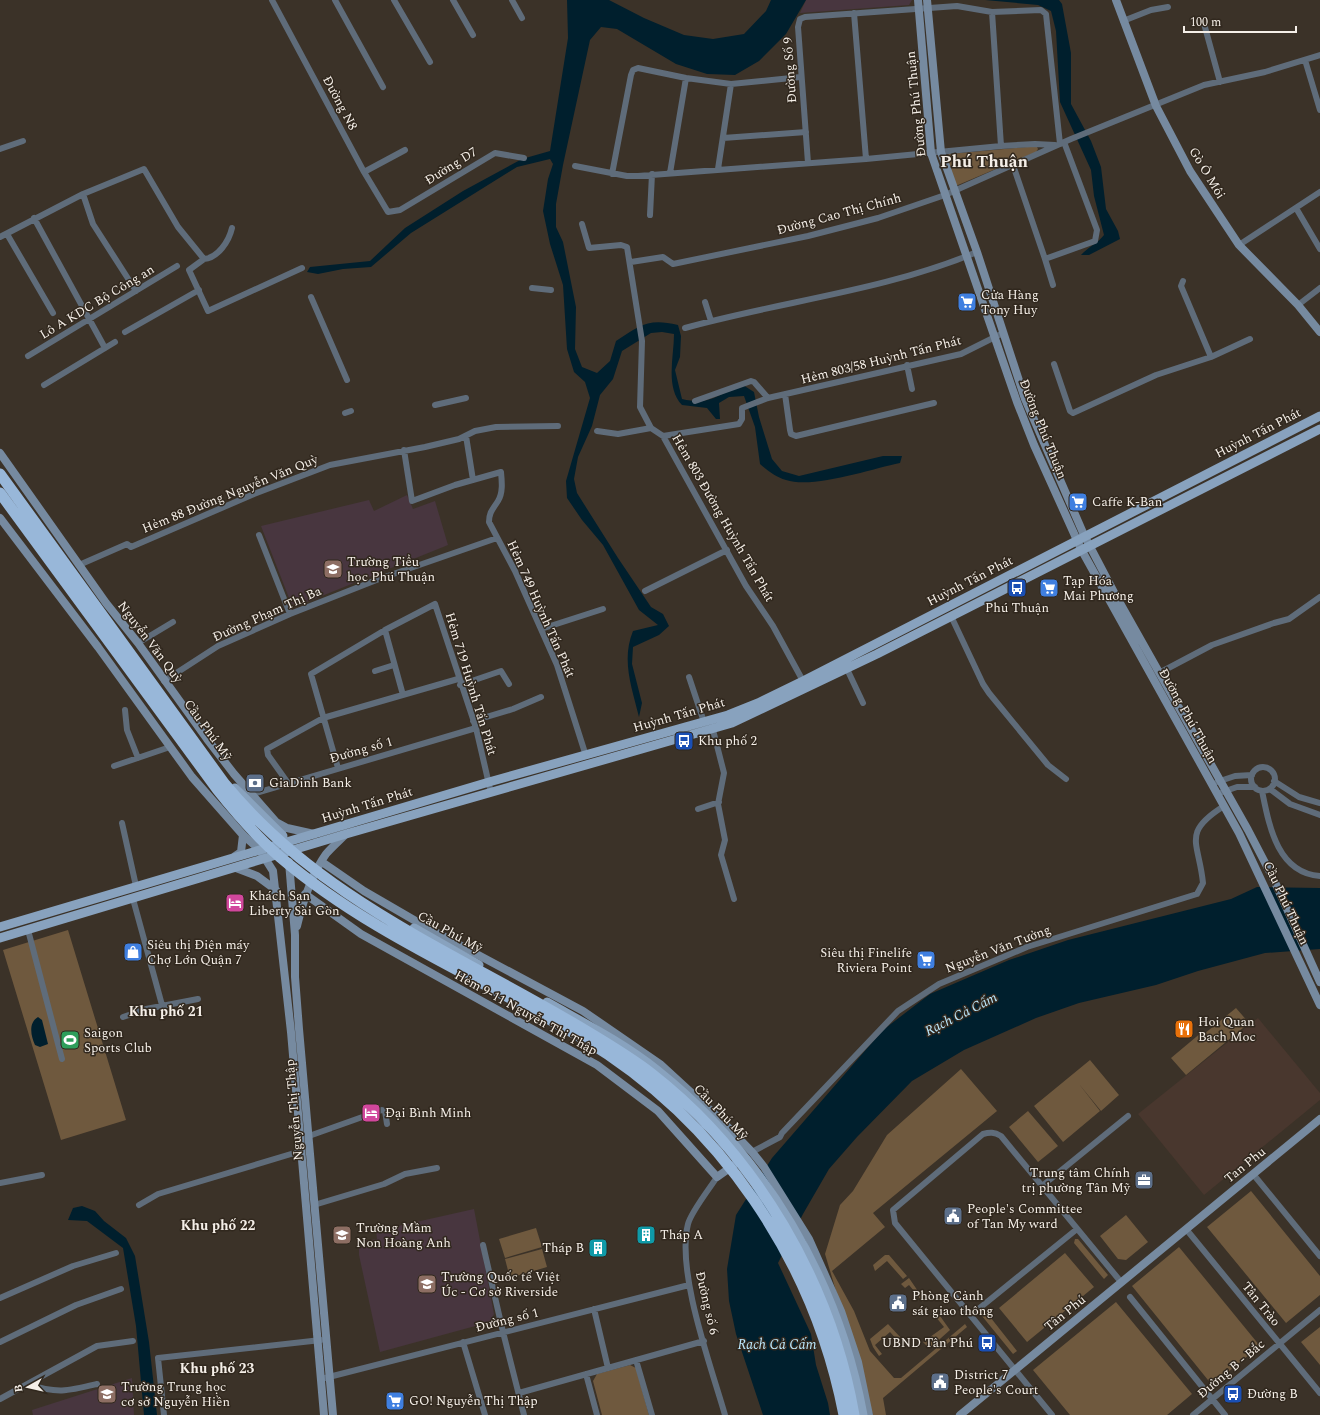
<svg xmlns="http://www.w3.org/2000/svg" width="1320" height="1415" font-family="Spectral,serif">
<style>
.commercial{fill:#49372e}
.education{fill:#48363f}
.green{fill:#6f593e}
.water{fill:#001f2d}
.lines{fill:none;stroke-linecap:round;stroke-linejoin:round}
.street{stroke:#5f6c7a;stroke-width:6}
.secondary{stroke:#768aa0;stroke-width:8}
.primary{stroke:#88a2be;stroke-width:9}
.primary-bridge{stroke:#88a2be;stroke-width:9}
.highway-bridge{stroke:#98b7d9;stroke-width:11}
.labels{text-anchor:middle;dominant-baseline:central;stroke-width:3;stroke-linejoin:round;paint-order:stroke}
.street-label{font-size:13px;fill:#f5efe8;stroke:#31281e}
.poi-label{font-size:13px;fill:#f5efe8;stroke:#31281e;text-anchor:start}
.neighbourhood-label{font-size:14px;font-weight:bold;fill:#f5efe8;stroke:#31281e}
.water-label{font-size:14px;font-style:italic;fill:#bce8fd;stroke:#31281e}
.district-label{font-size:17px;font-weight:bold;fill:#f5efe8;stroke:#31281e}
</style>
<rect width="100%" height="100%" fill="#3b3228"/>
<!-- commercial -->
<path class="commercial" d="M1258 1018 1320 1093V1100L1204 1195 1138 1114Z"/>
<!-- education -->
<path class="education" d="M806 0H912L909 5 800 13Z
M407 495 413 509 435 501 448 545 297 606 291 603 261 526 369 500 374 511Z
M474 1209 494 1314 490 1322 380 1352 359 1255V1242L377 1239 376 1231Z
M132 1378 134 1415H33L32 1410Z"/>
<!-- green -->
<path class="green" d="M1027 147H1037L1038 149 1036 152 958 185 955 186 945 157 949 154Z
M68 930 126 1120 61 1140 3 950Z
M1236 1008 1249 1023 1186 1075 1171 1058 1202 1032 1204 1034Z
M1090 1060 1119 1095 1101 1111 1079 1084 1100 1111 1063 1142 1034 1106Z
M961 1069 997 1111 873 1213 885 1227 832 1271 854 1311 870 1351 894 1378H901L965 1324 967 1327 883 1398 886 1415H873L825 1254 840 1205 853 1191 887 1135Z
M1028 1111 1058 1146 1038 1162 1009 1127Z
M1251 1191 1320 1276V1295L1286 1323 1207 1227Z
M1126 1215 1148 1242 1126 1260 1118 1259 1100 1236Z
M536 1228 542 1247 505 1258 499 1239Z
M1075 1239H1078L1108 1275 1104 1279 1074 1243Z
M1179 1247 1260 1346 1212 1385 1132 1286Z
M542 1249 547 1267 510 1278 505 1259Z
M1065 1253 1094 1287 1027 1342 999 1308Z
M885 1255H889L907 1276 903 1279 887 1261 875 1271 873 1265Z
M909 1278 924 1300 923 1302 909 1285 905 1288 901 1284Z
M1116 1302 1192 1394 1167 1415H1070L1033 1370Z
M932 1310 940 1316 950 1330 932 1346 928 1347 923 1342 944 1327 931 1311Z
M984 1312 987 1313 1017 1351 1013 1354 982 1316Z
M888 1324 901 1338 898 1341 890 1332 875 1345 882 1354 879 1356 873 1347 870 1339Z
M1320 1327V1365L1301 1342Z
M630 1365 636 1368 649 1415H602L593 1381 597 1374Z"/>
<!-- water -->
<path class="water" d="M567 0H609L644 18 684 35 713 39 744 34 766 11 771 0H806L786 34 759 61 735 75 707 74 676 64 617 29 601 27 590 40 563 165 556 204V227L563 242 576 307 575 349 582 367 597 373 610 361 616 341C641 325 648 318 678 325L681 336 680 357 675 370 682 399C711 406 717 394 743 385L754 392 759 417 772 459 782 471 799 476 883 456H902L900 463C871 469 813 489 786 480 776 477 768 471 760 464L755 427 744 396 729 397 719 403 720 419H716L707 408 682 405C665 387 674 357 674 334L662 332 651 333 622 351 613 379 600 395 592 426 578 457 574 479 577 493 618 558 651 607 663 614 669 626 659 635 633 647 632 664 642 703 639 717C632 688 621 660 633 631L658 625 639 610 603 545 582 520 567 498 566 481 590 398 585 382 574 372 567 349 563 285 550 244 543 211 548 179 553 164 550 159 517 167 411 233 371 267 343 269 318 274 307 272 310 267 370 261 405 228 463 191 522 159 550 151 568 38Z
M985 0H1059L1062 4 1071 53V104L1091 141 1101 167 1106 209 1118 231 1120 239 1089 255H1081C1088 247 1098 243 1104 235L1094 196 1091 170 1060 102 1056 31 1051 11 1038 5Z
M1257 887 1320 888V949L1265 953 1198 971 1156 985 1079 1003 1036 1018 964 1050 912 1081 857 1137 829 1169 803 1214 778 1263 811 1334 816 1365 828 1403 830 1415H763L736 1334 729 1301 727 1269 736 1215 772 1158 883 1030 930 994 1009 960 1068 940 1231 899Z
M38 1017 42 1020 48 1044 40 1047 35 1045C31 1036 28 1023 38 1017Z
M82 1206 95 1211 104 1221 126 1238 135 1256 149 1342 157 1415H144L136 1326 123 1248 87 1221 68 1220 73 1208Z"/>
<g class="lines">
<!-- street -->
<path class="street" d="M272 0 364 172 388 212 400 210 495 153 524 158
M335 0 383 87
M394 0 430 62
M453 0 473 35
M512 0 522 18
M992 12 1001 146
M854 13 866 159
M1203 20 1220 82
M1123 21 1151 10 1168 7
M1305 60 1320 110
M723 138 806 132
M0 149 23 141
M808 163 798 27 800 19 805 17 957 6 992 12 1041 10 1046 14 1060 144
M1013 165 1045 259 1095 241 1097 230 1064 142
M575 166 627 176H638L866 159 1001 146 1035 144 1055 145
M718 169 731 84
M364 172 405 150
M670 173 686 78
M612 174 631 75 633 70 638 68 686 78 731 84 801 77
M83 194 93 224 136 291
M1296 208 1320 249
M650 215 652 174
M34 218 105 348
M582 224 589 248 621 245 627 247 642 341 640 407 651 428 663 436 746 586 773 626 803 681
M7 234 53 313
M0 237 83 194 144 169 178 227 204 259 189 270 208 311 302 268
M1239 245 1320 192
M204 259C218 258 229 241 232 228
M1045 259 1053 285
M631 262 663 257 673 264 808 236 878 218 945 195 1071 139 1204 85 1265 72 1320 55
M1183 281 1181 286 1211 357
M532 288 551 290
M311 297 347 380
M705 302 711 321
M1298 305 1320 288
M685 328C782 301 884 291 977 252
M125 332 199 290
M28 356 177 266
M1054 364 1070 411 1073 413 1156 375 1211 357 1250 339
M907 365 912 389
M44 385 115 342
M785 394 790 430 791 434 796 436 934 403
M695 401 751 381 754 382 768 398
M435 405 466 398
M345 413 351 411
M597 431 618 434 651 428
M466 436 473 480
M663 436 739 424 742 419V408L768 398 961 354 1003 333
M404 450 412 501 455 485 501 472C502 482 503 493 498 501 493 509 489 512 489 522L515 571 557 665 586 756
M259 535 290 614
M79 565 127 544 131 547 254 494 330 465 425 447 459 439 475 431 496 427 558 426
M645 591 727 550
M951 616 983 684 989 693 1048 765 1066 779
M541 629 603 609
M385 630 403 695
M138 643 173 622
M847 669 863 703
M375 671 394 665
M1159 673 1212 645 1274 623 1289 619 1320 597
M689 677 704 722
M164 681 218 646 290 614 379 579 497 538
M460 685 501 671 509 684
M125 710 127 730 138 758
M473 721 513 709 541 697
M713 730 724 773 718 804 725 840 721 855 734 899
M114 766 170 747
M1251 779a12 12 0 1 1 24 0a12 12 0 1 1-24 0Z
M338 768 311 674 385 630 435 604 476 728 491 793
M1274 781 1299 797 1320 803
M1217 782 1235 776 1252 775
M288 783 268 755 267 749 323 718 458 679
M1270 789 1290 804 1320 815
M1262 791C1269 825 1277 873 1320 876
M253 794 476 728
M1217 794 1237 787H1255
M698 809 719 802
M122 823 136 886
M133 899 162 1005
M28 930 62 1059
M123 1017 146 1009 198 999
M309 1136 382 1110 385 1111 387 1124
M752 1152 780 1137 782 1133 898 1011 939 984 1027 947 1197 894 1203 883C1199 842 1181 833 1224 806
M1253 1174 1320 1256
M717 1177C710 1188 691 1212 688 1224 676 1272 711 1366 725 1415
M0 1183 42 1175
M1042 1186 1128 1116
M139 1205 158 1194 301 1151
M314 1205 384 1184 405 1174 437 1168
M1186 1229 1320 1393
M483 1245 503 1332 524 1415
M1130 1297 1225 1415
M0 1298 73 1266 116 1253
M594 1309 608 1368
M971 1315 1077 1229
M0 1342 76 1305 121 1289
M463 1342 485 1415
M636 1360 652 1415
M586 1374 597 1415
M321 1379 689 1285
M28 1384C57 1394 68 1391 97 1384
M519 1393 704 1341
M0 1399 97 1346 133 1341
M164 1415 158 1358 321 1340
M1052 1415 895 1223 893 1210 983 1134C990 1132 994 1132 1001 1136L1121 1282
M1193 1415 1320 1310"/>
<!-- secondary -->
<path class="secondary" d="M918 0 931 153 1017 402 1034 445 1081 549 1239 833 1320 1005
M927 0 941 152 977 252 1025 399 1084 535 1116 596 1248 830 1273 878 1320 982
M1116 0 1156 106 1190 171 1239 245 1298 305 1320 332
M0 453 106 603 138 643 207 739 234 774 276 822 282 833
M0 518 98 647 192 777 243 835 259 849 273 871 291 1032 324 1415
M276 822 287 828 314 834
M235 856 241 852 243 835
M289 862 295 935V977L299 1029 333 1415
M322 862 364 891 426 927 583 1011 660 1064 721 1120 752 1152 764 1167 809 1239 841 1311 858 1362 869 1415
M236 868 257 876 276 890
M305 894 361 934 597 1065 658 1111 717 1177 734 1165
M297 926C303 901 311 875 326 854 332 847 339 841 346 834
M960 1415 1320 1119"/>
<!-- primary -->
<path class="primary" d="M0 927 489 782 728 715 758 703 803 681 1320 416
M0 938 346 834 732 723 877 654 1320 429"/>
<!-- primary-bridge -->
<path class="primary-bridge" d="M235 788 283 836
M414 928 479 965
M547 1002C584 1023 623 1043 657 1070 765 1156 838 1279 863 1415"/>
<!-- highway-bridge -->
<path class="highway-bridge" d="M0 474 224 783C320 900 452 951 578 1026 603 1041 629 1056 652 1074 757 1156 831 1284 854 1415
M0 493 217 789C236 813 257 837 280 857 370 934 483 979 584 1039 720 1121 814 1260 844 1415"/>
</g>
<!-- icons -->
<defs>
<g id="supermarket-square" transform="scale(1)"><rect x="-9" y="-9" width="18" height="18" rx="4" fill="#3f7fe0" stroke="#31281e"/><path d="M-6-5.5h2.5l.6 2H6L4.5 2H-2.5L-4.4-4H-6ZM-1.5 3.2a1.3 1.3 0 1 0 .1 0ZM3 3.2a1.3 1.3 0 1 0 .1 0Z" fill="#fff"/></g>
<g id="school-square" transform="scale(1)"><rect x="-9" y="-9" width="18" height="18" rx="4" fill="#8d6e63" stroke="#31281e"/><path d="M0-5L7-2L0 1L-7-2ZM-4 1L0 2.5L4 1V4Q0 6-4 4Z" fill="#fff"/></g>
<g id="bus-square" transform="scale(1)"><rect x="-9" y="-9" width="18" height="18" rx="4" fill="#1a4fb4" stroke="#31281e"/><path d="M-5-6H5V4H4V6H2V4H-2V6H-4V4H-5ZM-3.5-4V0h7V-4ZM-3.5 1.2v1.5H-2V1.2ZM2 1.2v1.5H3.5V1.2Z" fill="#fff"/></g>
<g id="bank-square" transform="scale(1)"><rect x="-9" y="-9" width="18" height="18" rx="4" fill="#5c6f8a" stroke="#31281e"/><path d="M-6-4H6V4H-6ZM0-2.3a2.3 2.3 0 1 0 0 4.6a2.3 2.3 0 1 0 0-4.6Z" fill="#fff"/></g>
<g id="hotel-square" transform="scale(1)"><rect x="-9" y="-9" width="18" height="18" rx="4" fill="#d1479c" stroke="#31281e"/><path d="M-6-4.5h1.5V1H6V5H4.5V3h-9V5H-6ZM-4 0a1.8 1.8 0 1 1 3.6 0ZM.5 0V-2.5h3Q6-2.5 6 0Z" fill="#fff"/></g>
<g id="shop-square" transform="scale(1)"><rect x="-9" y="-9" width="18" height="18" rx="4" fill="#3f7fe0" stroke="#31281e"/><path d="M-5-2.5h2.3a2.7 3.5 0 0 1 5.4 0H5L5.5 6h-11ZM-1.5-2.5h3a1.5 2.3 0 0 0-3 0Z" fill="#fff"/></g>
<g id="restaurant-square" transform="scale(1)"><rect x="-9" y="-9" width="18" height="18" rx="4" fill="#e8710a" stroke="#31281e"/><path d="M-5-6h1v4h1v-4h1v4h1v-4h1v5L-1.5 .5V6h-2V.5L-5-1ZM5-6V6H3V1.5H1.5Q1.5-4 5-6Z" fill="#fff"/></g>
<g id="stadium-square" transform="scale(1)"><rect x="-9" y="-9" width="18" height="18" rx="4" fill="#2e9e5b" stroke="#31281e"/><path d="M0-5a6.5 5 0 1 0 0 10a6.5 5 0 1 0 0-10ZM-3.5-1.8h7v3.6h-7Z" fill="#fff"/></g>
<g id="office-square" transform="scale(1)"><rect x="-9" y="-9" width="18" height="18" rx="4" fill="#5c6f8a" stroke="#31281e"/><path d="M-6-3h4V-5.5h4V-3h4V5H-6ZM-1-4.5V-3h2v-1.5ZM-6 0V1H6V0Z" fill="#fff"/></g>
<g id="civic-square" transform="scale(1)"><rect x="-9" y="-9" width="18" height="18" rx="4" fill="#5c6f8a" stroke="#31281e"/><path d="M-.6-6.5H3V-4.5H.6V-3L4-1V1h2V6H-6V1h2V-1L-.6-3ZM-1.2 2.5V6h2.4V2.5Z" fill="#fff"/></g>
<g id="building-square" transform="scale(1)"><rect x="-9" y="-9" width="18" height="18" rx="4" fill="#0f9aa8" stroke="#31281e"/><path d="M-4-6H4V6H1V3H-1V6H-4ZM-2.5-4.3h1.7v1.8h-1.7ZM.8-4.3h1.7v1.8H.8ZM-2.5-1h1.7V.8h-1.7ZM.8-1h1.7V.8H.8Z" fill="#fff"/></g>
</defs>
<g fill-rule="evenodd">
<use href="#supermarket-square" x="967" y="302"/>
<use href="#supermarket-square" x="1078" y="502"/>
<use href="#school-square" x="333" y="569"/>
<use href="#bus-square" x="1017" y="588"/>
<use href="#supermarket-square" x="1049" y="588"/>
<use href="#bus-square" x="684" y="741"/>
<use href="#bank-square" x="255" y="783"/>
<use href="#hotel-square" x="235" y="903"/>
<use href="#shop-square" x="133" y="952"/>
<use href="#supermarket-square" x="926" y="960"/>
<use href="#restaurant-square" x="1184" y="1029"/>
<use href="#stadium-square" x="70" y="1040"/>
<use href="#hotel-square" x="371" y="1113"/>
<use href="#office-square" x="1144" y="1180"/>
<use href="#civic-square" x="953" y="1216"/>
<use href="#school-square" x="342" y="1235"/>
<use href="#building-square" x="646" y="1235"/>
<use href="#building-square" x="598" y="1248"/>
<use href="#school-square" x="427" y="1284"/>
<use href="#civic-square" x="898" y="1303"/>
<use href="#bus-square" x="987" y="1343"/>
<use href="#civic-square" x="940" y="1382"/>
<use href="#school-square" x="107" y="1394"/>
<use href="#bus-square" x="1233" y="1394"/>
<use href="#supermarket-square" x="395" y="1401"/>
</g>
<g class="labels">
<!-- street labels -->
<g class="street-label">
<text transform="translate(790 70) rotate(-94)">Đường Số 9</text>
<text transform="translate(340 103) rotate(62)">Đường N8</text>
<text transform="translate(916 104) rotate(-96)">Đường Phú Thuận</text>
<text transform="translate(451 166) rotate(-32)">Đường D7</text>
<text transform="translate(1207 173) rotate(59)">Gò Ô Môi</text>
<text transform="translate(839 214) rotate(-15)">Đường Cao Thị Chính</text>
<text transform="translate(97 302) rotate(-31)">Lô A KDC Bộ Công an</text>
<text transform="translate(881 360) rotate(-14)">Hẻm 803/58 Huỳnh Tấn Phát</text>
<text transform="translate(1043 429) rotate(68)">Đường Phú Thuận</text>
<text transform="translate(1258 433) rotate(-27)">Huỳnh Tấn Phát</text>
<text transform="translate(230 494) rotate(-22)">Hẻm 88 Đường Nguyễn Văn Quỳ</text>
<text transform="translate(723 518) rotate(60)">Hẻm 803 Đường Huỳnh Tấn Phát</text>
<text transform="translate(970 581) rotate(-27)">Huỳnh Tấn Phát</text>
<text transform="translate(541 609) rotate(66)">Hẻm 749 Huỳnh Tấn Phát</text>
<text transform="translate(267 614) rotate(-24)">Đường Phạm Thị Ba</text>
<text transform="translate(150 642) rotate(53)">Nguyễn Văn Quỳ</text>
<text transform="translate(471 684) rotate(73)">Hẻm 719 Huỳnh Tấn Phát</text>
<text transform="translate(679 715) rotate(-16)">Huỳnh Tấn Phát</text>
<text transform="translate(1188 716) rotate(61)">Đường Phú Thuận</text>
<text transform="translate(208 730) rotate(54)">Cầu Phú Mỹ</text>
<text transform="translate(361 750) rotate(-16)">Đường số 1</text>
<text transform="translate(367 805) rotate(-17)">Huỳnh Tấn Phát</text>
<text transform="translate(1286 903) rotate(65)">Cầu Phú Thuận</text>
<text transform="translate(450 932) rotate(29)">Cầu Phú Mỹ</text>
<text transform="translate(998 949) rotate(-21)">Nguyễn Văn Tưởng</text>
<text transform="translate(526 1013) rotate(29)">Hẻm 9-11 Nguyễn Thị Thập</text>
<text transform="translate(294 1110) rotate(-95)">Nguyễn Thị Thập</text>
<text transform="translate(721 1112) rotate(46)">Cầu Phú Mỹ</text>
<text transform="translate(1245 1165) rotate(-39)">Tan Phu</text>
<text transform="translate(707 1303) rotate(77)">Đường số 6</text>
<text transform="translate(1261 1304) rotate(51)">Tân Trào</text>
<text transform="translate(1065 1313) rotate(-39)">Tân Phú</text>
<text transform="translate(507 1320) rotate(-14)">Đường số 1</text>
<text transform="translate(1231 1369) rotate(-40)">Đường B - Bắc</text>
</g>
<!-- poi labels -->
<g class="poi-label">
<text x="981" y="295">Cửa Hàng<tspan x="981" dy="15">Tony Huy</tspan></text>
<text x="1092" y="502">Caffe K-Ban</text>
<text x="347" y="562">Trường Tiểu<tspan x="347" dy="15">học Phú Thuận</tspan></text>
<text x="1063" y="581">Tạp Hóa<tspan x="1063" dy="15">Mai Phương</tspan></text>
<text x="1017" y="608" text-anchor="middle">Phú Thuận</text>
<text x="698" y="741">Khu phố 2</text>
<text x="269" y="783">GiaDinh Bank</text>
<text x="249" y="896">Khách Sạn<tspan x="249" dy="15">Liberty Sài Gòn</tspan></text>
<text x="147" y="945">Siêu thị Điện máy<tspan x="147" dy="15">Chợ Lớn Quận 7</tspan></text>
<text x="912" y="953" text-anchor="end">Siêu thị Finelife<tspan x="912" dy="15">Riviera Point</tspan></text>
<text x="1198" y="1022">Hoi Quan<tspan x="1198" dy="15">Bach Moc</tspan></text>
<text x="84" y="1033">Saigon<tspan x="84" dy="15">Sports Club</tspan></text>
<text x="385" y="1113">Đại Bình Minh</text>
<text x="1130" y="1173" text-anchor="end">Trung tâm Chính<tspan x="1130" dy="15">trị phường Tân Mỹ</tspan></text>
<text x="967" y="1209">People's Committee<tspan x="967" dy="15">of Tan My ward</tspan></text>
<text x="356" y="1228">Trường Mầm<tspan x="356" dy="15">Non Hoàng Anh</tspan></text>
<text x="660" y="1235">Tháp A</text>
<text x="584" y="1248" text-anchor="end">Tháp B</text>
<text x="441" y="1277">Trường Quốc tế Việt<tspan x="441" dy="15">Úc - Cơ sở Riverside</tspan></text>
<text x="912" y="1296">Phòng Cảnh<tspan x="912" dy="15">sát giao thông</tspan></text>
<text x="973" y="1343" text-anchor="end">UBND Tân Phú</text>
<text x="954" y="1375">District 7<tspan x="954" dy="15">People's Court</tspan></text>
<text x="121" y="1387">Trường Trung học<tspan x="121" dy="15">cơ sở Nguyễn Hiền</tspan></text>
<text x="1247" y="1394">Đường B</text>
<text x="409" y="1401">GO! Nguyễn Thị Thập</text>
</g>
<!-- neighbourhood labels -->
<g class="neighbourhood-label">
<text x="166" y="1011">Khu phố 21</text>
<text x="218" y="1225">Khu phố 22</text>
<text x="217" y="1368">Khu phố 23</text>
</g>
<!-- water labels -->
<g class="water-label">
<text transform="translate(961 1014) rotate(-27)">Rạch Cả Cấm</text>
<text x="777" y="1344">Rạch Cả Cấm</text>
</g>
<!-- district labels -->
<g class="district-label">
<text x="984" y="162">Phú Thuận</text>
</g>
</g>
<!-- north arrow -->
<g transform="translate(28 1387) rotate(262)" stroke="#31281e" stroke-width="3" paint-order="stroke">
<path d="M0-3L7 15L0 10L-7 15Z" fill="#f5efe8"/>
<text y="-6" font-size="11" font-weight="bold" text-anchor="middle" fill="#f5efe8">B</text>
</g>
<!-- scale -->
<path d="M1184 26v6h112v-6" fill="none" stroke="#f5efe8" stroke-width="2"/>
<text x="1190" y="26" font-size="12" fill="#f5efe8" stroke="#31281e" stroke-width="3" paint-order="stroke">100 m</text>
</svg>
